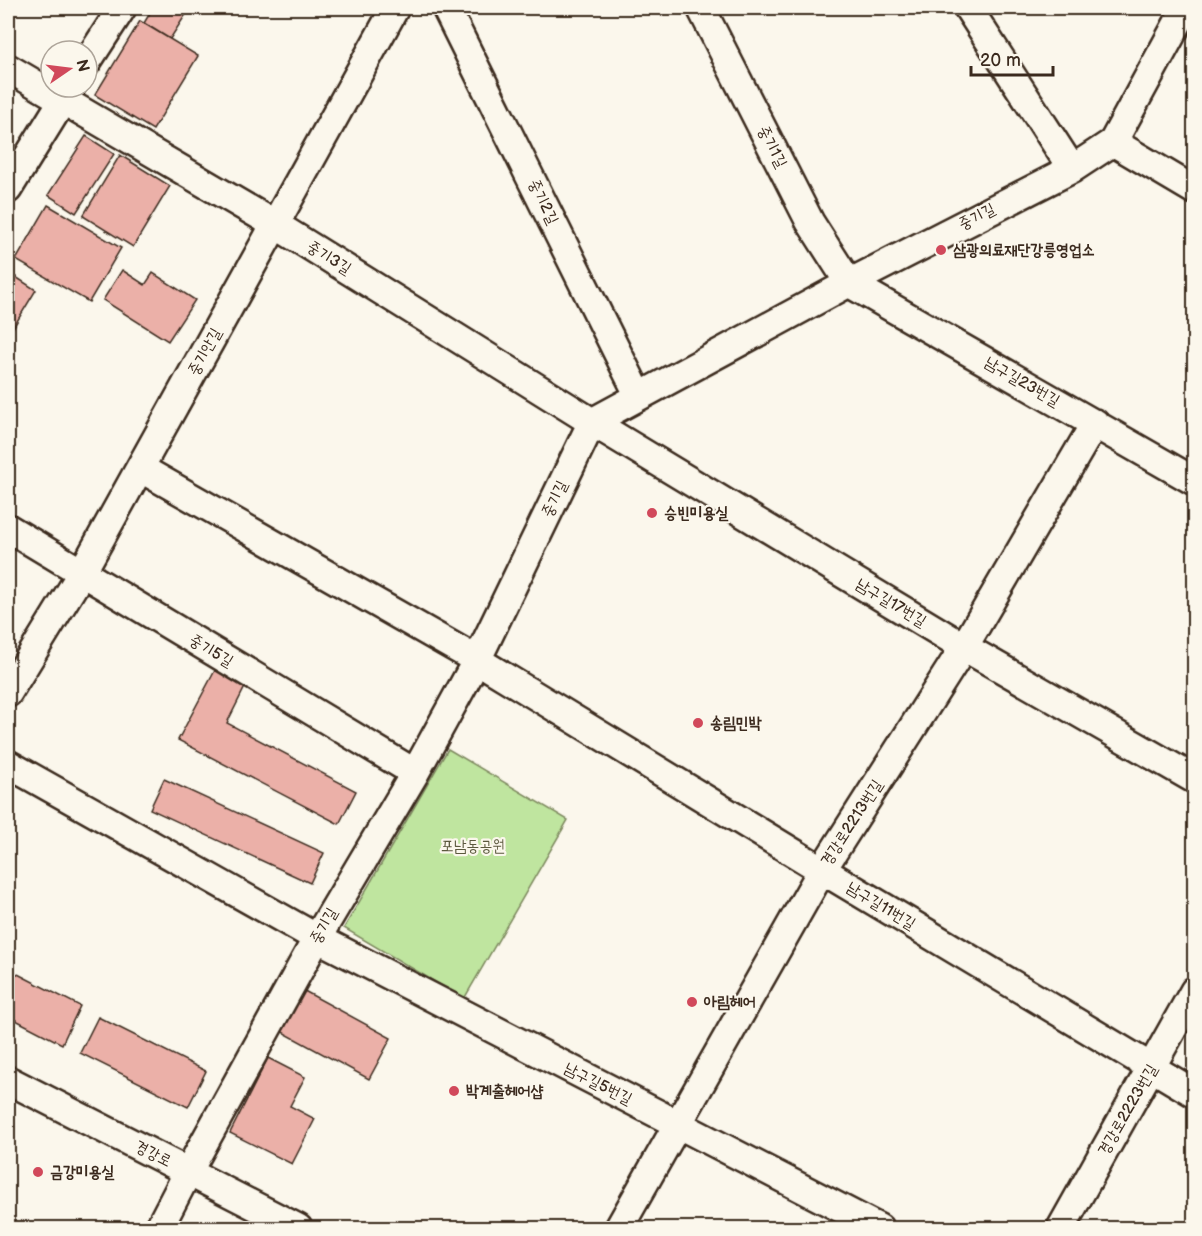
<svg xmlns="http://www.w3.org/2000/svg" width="1202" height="1236" font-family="'Balsamiq Sans','Poor Story',sans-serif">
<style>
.green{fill:#bfe59f;stroke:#7d885e;stroke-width:1.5}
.building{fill:#ebb0a8;stroke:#3b2a1e;stroke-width:1.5}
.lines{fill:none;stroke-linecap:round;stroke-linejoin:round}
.minor-casing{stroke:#3b2a1e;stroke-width:32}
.minor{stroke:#fbf7ec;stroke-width:27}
.poi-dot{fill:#d1495b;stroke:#fbf7ec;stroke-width:2}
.labels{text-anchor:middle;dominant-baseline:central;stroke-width:4.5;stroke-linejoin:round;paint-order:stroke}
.street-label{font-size:16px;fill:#3b2a1e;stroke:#fbf7ec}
.poi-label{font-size:16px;font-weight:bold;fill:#3b2a1e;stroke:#fbf7ec;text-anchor:start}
.park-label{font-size:16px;fill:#5c593e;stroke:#fbf7ec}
</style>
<rect width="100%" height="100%" fill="#fbf7ec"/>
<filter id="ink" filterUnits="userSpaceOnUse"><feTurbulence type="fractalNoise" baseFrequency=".0167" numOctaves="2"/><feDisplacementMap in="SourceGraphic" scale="12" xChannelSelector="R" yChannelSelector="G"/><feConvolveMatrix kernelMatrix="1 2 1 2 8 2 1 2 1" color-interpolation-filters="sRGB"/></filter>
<g filter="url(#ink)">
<!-- green -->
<path class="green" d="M448 749 568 820 464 999 344 928Z"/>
<!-- building -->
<path class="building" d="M153 8H190L170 39 144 23Z
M140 21 198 56 153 130 95 95Z
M86 136 114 154 76 213 48 195Z
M120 155 170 186 133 247 83 216Z
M48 205 121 248 89 302 16 260Z
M122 270 145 285 153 273 195 300 168 341 103 300Z
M8 272 36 290 8 336Z
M219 663 249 679 227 723 356 791 339 824 178 740Z
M164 779 324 853 310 883 150 809Z
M8 969 80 1006 62 1044 8 1016Z
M297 987 391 1038 369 1079 275 1028Z
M98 1017 206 1071 188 1107 80 1053Z
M268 1058 305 1077 290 1106 315 1119 292 1164 230 1133Z"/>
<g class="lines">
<!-- minor casing -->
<g class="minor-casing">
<path id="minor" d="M446 8 639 396
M701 8 810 222 849 283 1194 481
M968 8 1072 169
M87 62 122 8
M8 68 276 225 592 422 964 647 1194 779
M1113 142 1194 190
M8 189 71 87
M140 468 477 660 822 870 1194 1093
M8 528 415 773
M8 693 81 574 395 8
M8 764 317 938 879 1228
M8 1080 298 1228
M159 1228 188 1172 317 938 415 773 477 660 592 422 849 283 1072 169 1113 142 1186 8
M619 1228 822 870 964 647 1095 423
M1061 1228 1194 991"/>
</g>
<!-- minor -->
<use href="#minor" class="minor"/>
</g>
</g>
<!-- markers -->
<g class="poi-dot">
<circle cx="941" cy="250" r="6"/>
<circle cx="652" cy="513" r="6"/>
<circle cx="698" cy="723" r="6"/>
<circle cx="692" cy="1002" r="6"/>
<circle cx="454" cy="1091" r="6"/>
<circle cx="38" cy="1172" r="6"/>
</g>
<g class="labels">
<!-- street labels -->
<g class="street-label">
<text transform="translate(772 147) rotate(63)">중기1길</text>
<text transform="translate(543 202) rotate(64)">중기2길</text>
<text transform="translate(977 217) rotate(-27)">중기길</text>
<text transform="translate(329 258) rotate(32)">중기3길</text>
<text transform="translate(205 352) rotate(-61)">중기안길</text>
<text transform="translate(1022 382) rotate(30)">남구길23번길</text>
<text transform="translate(555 499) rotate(-64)">중기길</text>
<text transform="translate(891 603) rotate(31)">남구길17번길</text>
<text transform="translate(211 651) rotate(31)">중기5길</text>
<text transform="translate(852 823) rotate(-57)">경강로2213번길</text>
<text transform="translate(881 906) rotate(31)">남구길11번길</text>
<text transform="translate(324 926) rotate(-60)">중기길</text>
<text transform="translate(598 1084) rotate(27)">남구길5번길</text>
<text transform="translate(1128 1110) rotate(-60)">경강로2223번길</text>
<text transform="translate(153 1154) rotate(27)">경강로</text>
</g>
<!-- poi labels -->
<g class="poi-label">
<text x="953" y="250">삼광의료재단강릉영업소</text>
<text x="664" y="513">승빈미용실</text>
<text x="710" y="723">송림민박</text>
<text x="704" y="1002">아림헤어</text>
<text x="466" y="1091">박계출헤어샵</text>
<text x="50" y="1172">금강미용실</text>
</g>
<!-- park labels -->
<g class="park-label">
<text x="473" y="846">포남동공원</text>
</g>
</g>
<!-- margin -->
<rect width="1202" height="1236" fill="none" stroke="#fbf7ec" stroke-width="30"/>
<rect x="15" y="15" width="1172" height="1206" fill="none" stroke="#3b2a1e" stroke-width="2" filter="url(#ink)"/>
<!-- north arrow -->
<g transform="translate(69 69) rotate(76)"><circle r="28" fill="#fbf7ec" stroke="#aea59a" stroke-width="1.5"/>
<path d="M0-4.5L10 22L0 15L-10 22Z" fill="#d1495b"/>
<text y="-9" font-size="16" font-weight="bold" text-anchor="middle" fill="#3b2a1e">N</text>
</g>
<!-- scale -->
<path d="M971 66v9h82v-9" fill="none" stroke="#3b2a1e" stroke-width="3"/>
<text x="980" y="66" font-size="18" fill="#3b2a1e" stroke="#fbf7ec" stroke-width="4.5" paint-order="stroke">20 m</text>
</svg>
